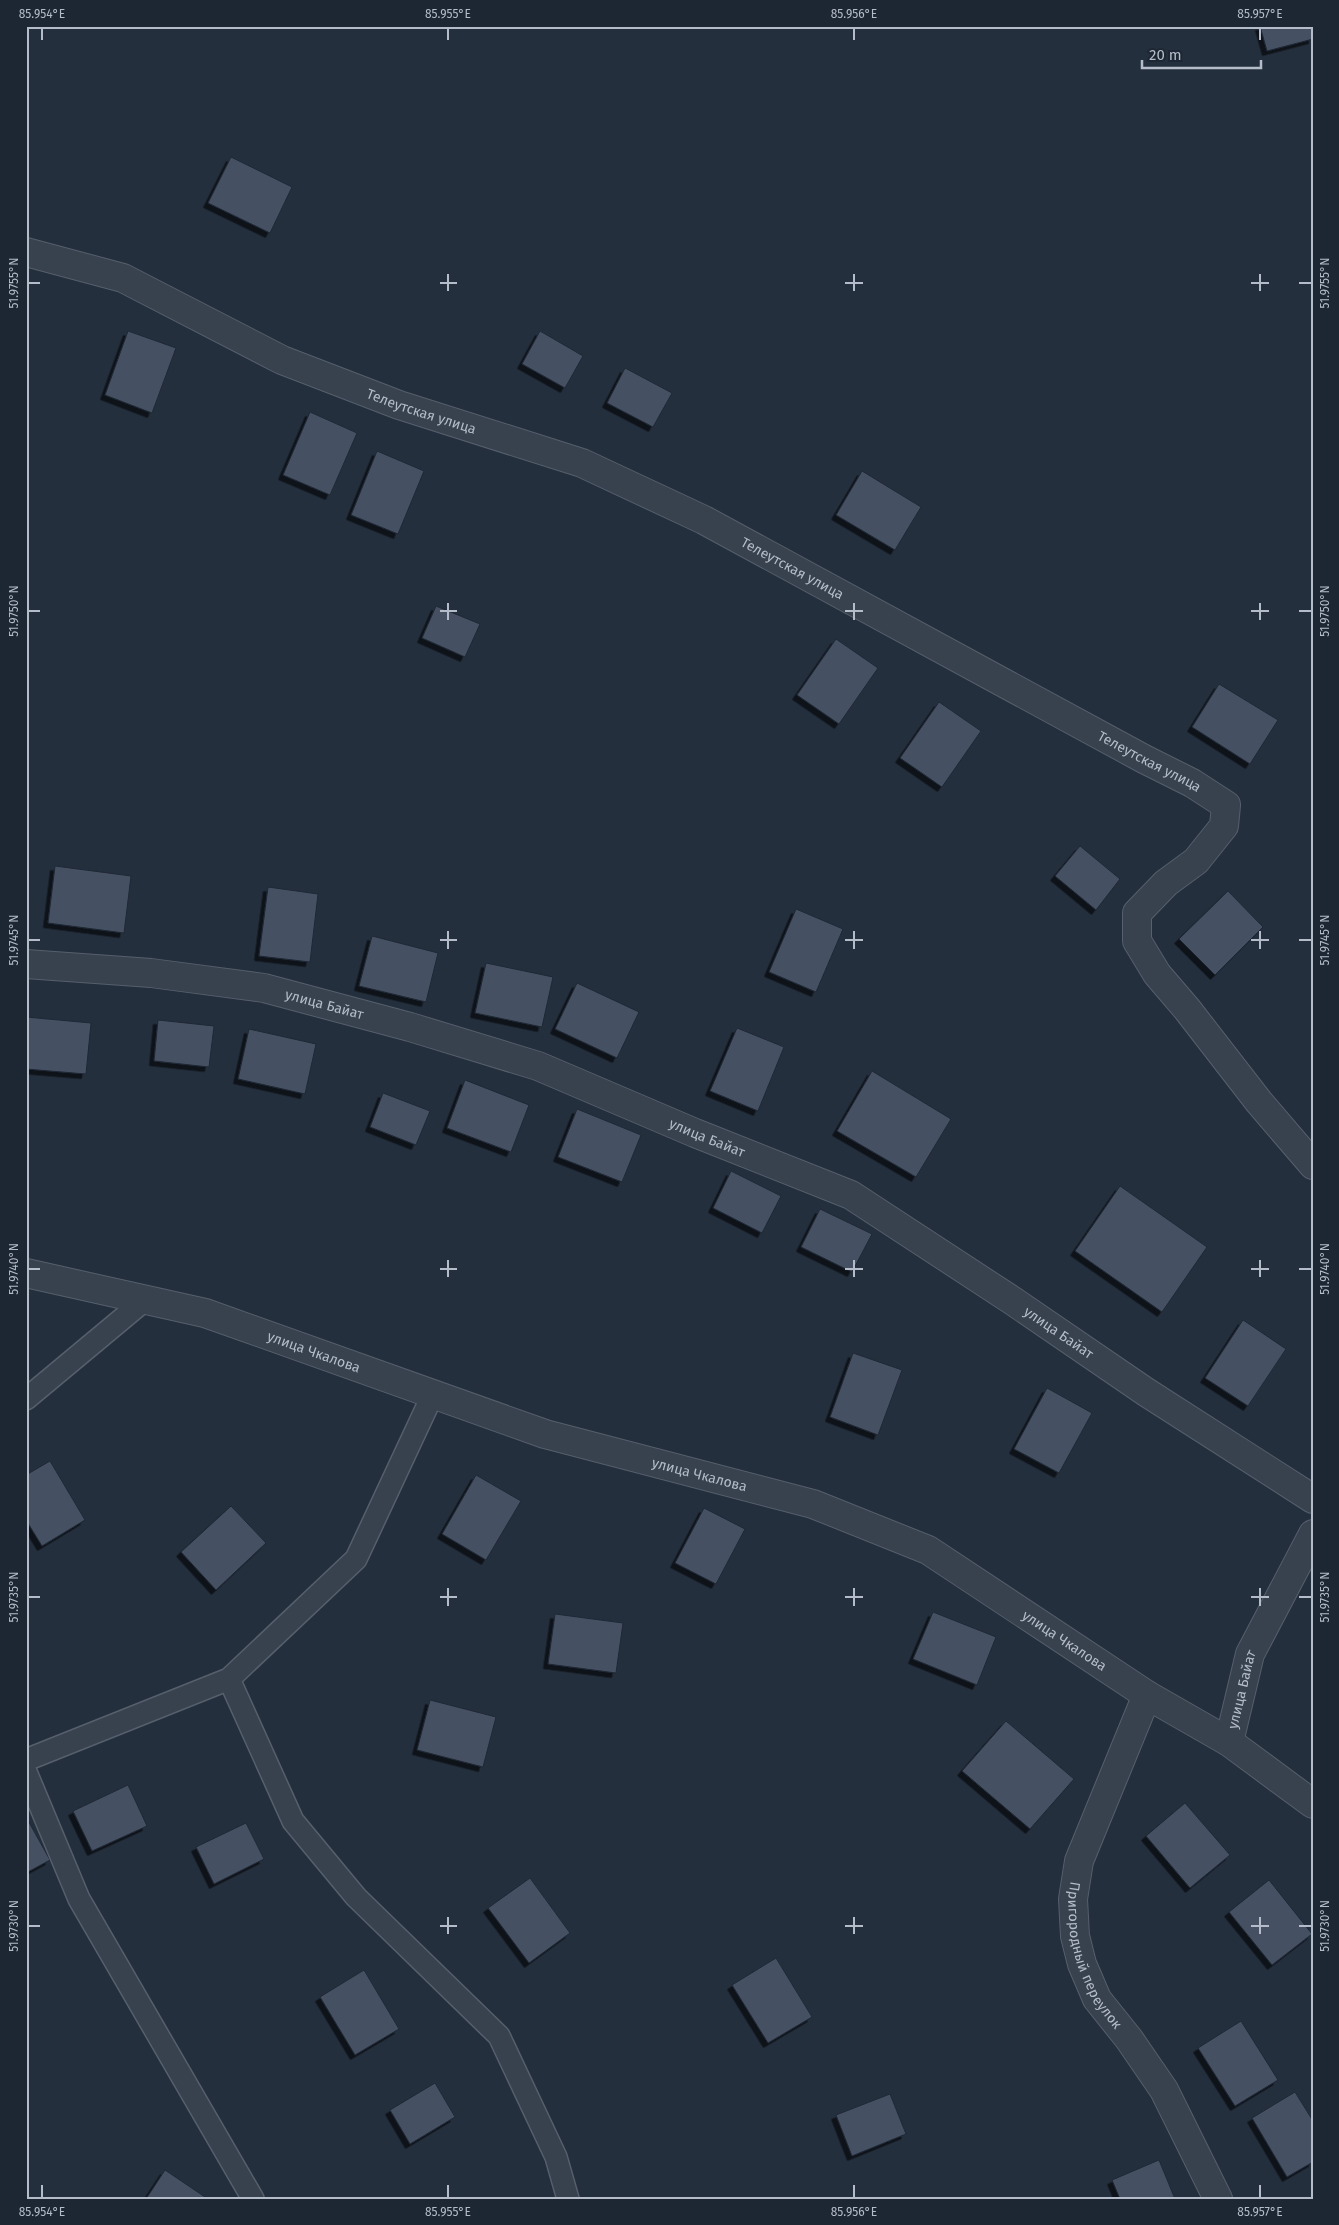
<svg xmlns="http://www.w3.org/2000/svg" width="1339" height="2225" font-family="'Fira Sans',sans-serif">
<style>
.building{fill:#455162;stroke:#1f2835;filter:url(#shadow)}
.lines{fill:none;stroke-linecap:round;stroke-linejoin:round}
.service-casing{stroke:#565f6c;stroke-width:24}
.minor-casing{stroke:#565f6c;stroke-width:30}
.service{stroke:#38414e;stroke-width:21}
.minor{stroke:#38414e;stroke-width:28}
.ticks{fill:none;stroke:#b4bcc9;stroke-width:2}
.labels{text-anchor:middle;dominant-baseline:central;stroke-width:4;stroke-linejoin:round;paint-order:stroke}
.street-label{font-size:14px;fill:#b4bcc9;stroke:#1d2633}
.neatline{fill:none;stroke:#b4bcc9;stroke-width:2}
.ticks-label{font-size:12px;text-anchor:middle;fill:#b4bcc9}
</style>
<defs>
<filter id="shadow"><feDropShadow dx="-4.5" dy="4.5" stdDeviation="0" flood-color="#0009"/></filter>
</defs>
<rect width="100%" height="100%" fill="#242f3e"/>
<!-- building -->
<path class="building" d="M1260 26H1313V39L1267 51Z
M231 157 292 187 270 233 208 203Z
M128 331 176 348 152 413 105 395Z
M540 331 583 356 565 388 522 364Z
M625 368 672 393 653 427 607 403Z
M310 412 357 433 330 495 283 475Z
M377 451 424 471 398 534 351 515Z
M862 471 921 507 895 550 836 515Z
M436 606 480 624 465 657 422 638Z
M836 639 878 668 839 724 797 695Z
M1219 684 1278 720 1250 764 1192 727Z
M939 702 981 731 942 787 900 758Z
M1080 846 1120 879 1096 910 1055 876Z
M55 866 131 876 124 933 48 923Z
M268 887 318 894 310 962 259 956Z
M1228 891 1263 927 1215 975 1179 939Z
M796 909 843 929 816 992 769 972Z
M372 936 438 953 426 1002 359 986Z
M486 963 553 977 542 1027 475 1013Z
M577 983 639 1012 617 1058 555 1029Z
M26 1017 91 1023 86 1074 26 1069Z
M158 1020 214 1026 209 1067 154 1061Z
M737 1028 784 1047 758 1111 710 1091Z
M249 1029 316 1044 305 1094 238 1079Z
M872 1071 951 1119 916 1177 837 1131Z
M465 1080 529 1105 511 1152 447 1128Z
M383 1093 430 1111 416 1145 370 1127Z
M577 1109 641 1135 622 1182 558 1157Z
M731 1171 781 1196 762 1233 713 1208Z
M1120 1186 1207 1247 1162 1312 1075 1251Z
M820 1209 872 1234 852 1272 801 1247Z
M1243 1320 1286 1349 1248 1406 1205 1378Z
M853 1353 902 1370 878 1435 830 1417Z
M1047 1388 1092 1413 1059 1473 1014 1449Z
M50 1461 85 1520 42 1546 26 1520V1475Z
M476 1475 521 1501 486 1560 442 1534Z
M231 1506 266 1543 216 1590 181 1552Z
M704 1508 745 1529 716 1584 675 1563Z
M933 1612 996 1637 977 1685 913 1659Z
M555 1614 623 1623 616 1673 548 1664Z
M430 1700 496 1717 483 1767 417 1750Z
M1006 1721 1074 1779 1030 1829 962 1771Z
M128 1785 147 1826 92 1851 73 1811Z
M1185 1803 1230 1855 1190 1888 1146 1836Z
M26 1817 50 1860 26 1873Z
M246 1823 264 1859 214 1884 196 1847Z
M530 1878 570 1933 529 1963 488 1908Z
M1269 1880 1312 1934 1272 1965 1229 1912Z
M776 1958 812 2017 768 2043 732 1985Z
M364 1970 399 2029 355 2055 320 1997Z
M1241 2021 1278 2080 1235 2106 1198 2048Z
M435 2083 455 2117 410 2144 390 2110Z
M1295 2092 1313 2121V2162L1287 2177 1252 2118Z
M890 2094 906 2134 852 2156 836 2115Z
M1159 2160 1175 2199H1120L1112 2180Z
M165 2170 208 2199H146Z"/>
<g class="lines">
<!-- service casing -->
<g class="service-casing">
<path id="service" d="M26 1399 146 1299
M229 1679 293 1821 356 1897 499 2036 556 2157 568 2199
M26 1760 229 1679 356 1559 433 1394
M26 1772 79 1899 253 2199"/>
</g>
<!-- minor casing -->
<g class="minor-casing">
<g id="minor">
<path id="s1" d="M26 252 123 278 282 360 399 405 582 463 704 520 1144 759 1192 783 1226 805 1224 826 1196 861 1166 883 1137 913V941L1157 974 1187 1009 1259 1102 1313 1165"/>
<path id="s2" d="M26 964 151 973 264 988 410 1027 538 1066 695 1133 851 1195 1013 1301 1146 1392 1313 1499"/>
<path id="s3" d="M26 1273 205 1313 545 1434 813 1504 928 1550 1147 1695 1229 1742 1313 1804"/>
<path id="s4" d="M1147 1695 1079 1861 1073 1899 1075 1936 1082 1964 1097 1999 1129 2039 1164 2090 1218 2199"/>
<path id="s5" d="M1229 1742 1250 1654 1313 1534"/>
</g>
</g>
<!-- service -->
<use href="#service" class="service"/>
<!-- minor -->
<use href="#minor" class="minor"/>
</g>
<!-- ticks -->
<path class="ticks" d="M42 28V40M448 28V40M854 28V40M1260 28V40M448 274V291M854 274V291M1260 274V291M28 283H40M440 283H457M845 283H863M1251 283H1269M1299 283H1312M448 603V620M854 603V620M1260 603V620M28 611H40M440 611H457M845 611H863M1251 611H1269M1299 611H1312M448 931V949M854 931V949M1260 931V949M28 940H40M440 940H457M845 940H863M1251 940H1269M1299 940H1312M448 1260V1277M854 1260V1277M1260 1260V1277M28 1269H40M440 1269H457M845 1269H863M1251 1269H1269M1299 1269H1312M448 1588V1606M854 1588V1606M1260 1588V1606M28 1597H40M440 1597H457M845 1597H863M1251 1597H1269M1299 1597H1312M448 1917V1934M854 1917V1934M1260 1917V1934M28 1926H40M440 1926H457M845 1926H863M1251 1926H1269M1299 1926H1312M42 2185V2198M448 2185V2198M854 2185V2198M1260 2185V2198"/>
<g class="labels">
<!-- street labels -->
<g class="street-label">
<text stroke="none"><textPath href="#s1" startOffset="428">Телеутская улица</textPath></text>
<text stroke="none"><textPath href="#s1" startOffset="832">Телеутская улица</textPath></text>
<text stroke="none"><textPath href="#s1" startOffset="1238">Телеутская улица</textPath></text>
<text stroke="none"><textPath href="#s2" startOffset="302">улица Байат</textPath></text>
<text stroke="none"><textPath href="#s2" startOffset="708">улица Байат</textPath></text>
<text stroke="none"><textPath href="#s2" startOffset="1112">улица Байат</textPath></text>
<text stroke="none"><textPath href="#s3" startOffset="299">улица Чкалова</textPath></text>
<text stroke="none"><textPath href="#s3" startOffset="704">улица Чкалова</textPath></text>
<text stroke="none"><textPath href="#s3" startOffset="1109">улица Чкалова</textPath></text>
<text stroke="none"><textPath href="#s5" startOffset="54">улица Байат</textPath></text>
<text stroke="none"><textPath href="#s4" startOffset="279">Пригородный переулок</textPath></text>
</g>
</g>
<!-- border -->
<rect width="1339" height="2225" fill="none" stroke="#1d2633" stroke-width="55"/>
<!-- scale -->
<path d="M1142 60v8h119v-8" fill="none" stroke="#b4bcc9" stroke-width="2.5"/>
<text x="1149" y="60" font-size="15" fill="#b4bcc9" stroke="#1d2633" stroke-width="4" paint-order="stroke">20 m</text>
<rect x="28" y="28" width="1284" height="2170" class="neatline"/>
<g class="ticks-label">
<text x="42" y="18">85.954°E</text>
<text x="448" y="18">85.955°E</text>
<text x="854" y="18">85.956°E</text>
<text x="1260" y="18">85.957°E</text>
<text transform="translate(14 283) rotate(-90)" y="4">51.9755°N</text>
<text transform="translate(1325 283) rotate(-90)" y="4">51.9755°N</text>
<text transform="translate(14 611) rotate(-90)" y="4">51.9750°N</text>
<text transform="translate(1325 611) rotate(-90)" y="4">51.9750°N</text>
<text transform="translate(14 940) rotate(-90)" y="4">51.9745°N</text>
<text transform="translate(1325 940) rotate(-90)" y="4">51.9745°N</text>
<text transform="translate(14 1269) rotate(-90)" y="4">51.9740°N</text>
<text transform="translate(1325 1269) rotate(-90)" y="4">51.9740°N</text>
<text transform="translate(14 1597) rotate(-90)" y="4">51.9735°N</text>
<text transform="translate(1325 1597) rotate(-90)" y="4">51.9735°N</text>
<text transform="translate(14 1926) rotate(-90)" y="4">51.9730°N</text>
<text transform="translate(1325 1926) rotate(-90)" y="4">51.9730°N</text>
<text x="42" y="2216">85.954°E</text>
<text x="448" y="2216">85.955°E</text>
<text x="854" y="2216">85.956°E</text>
<text x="1260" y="2216">85.957°E</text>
</g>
</svg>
